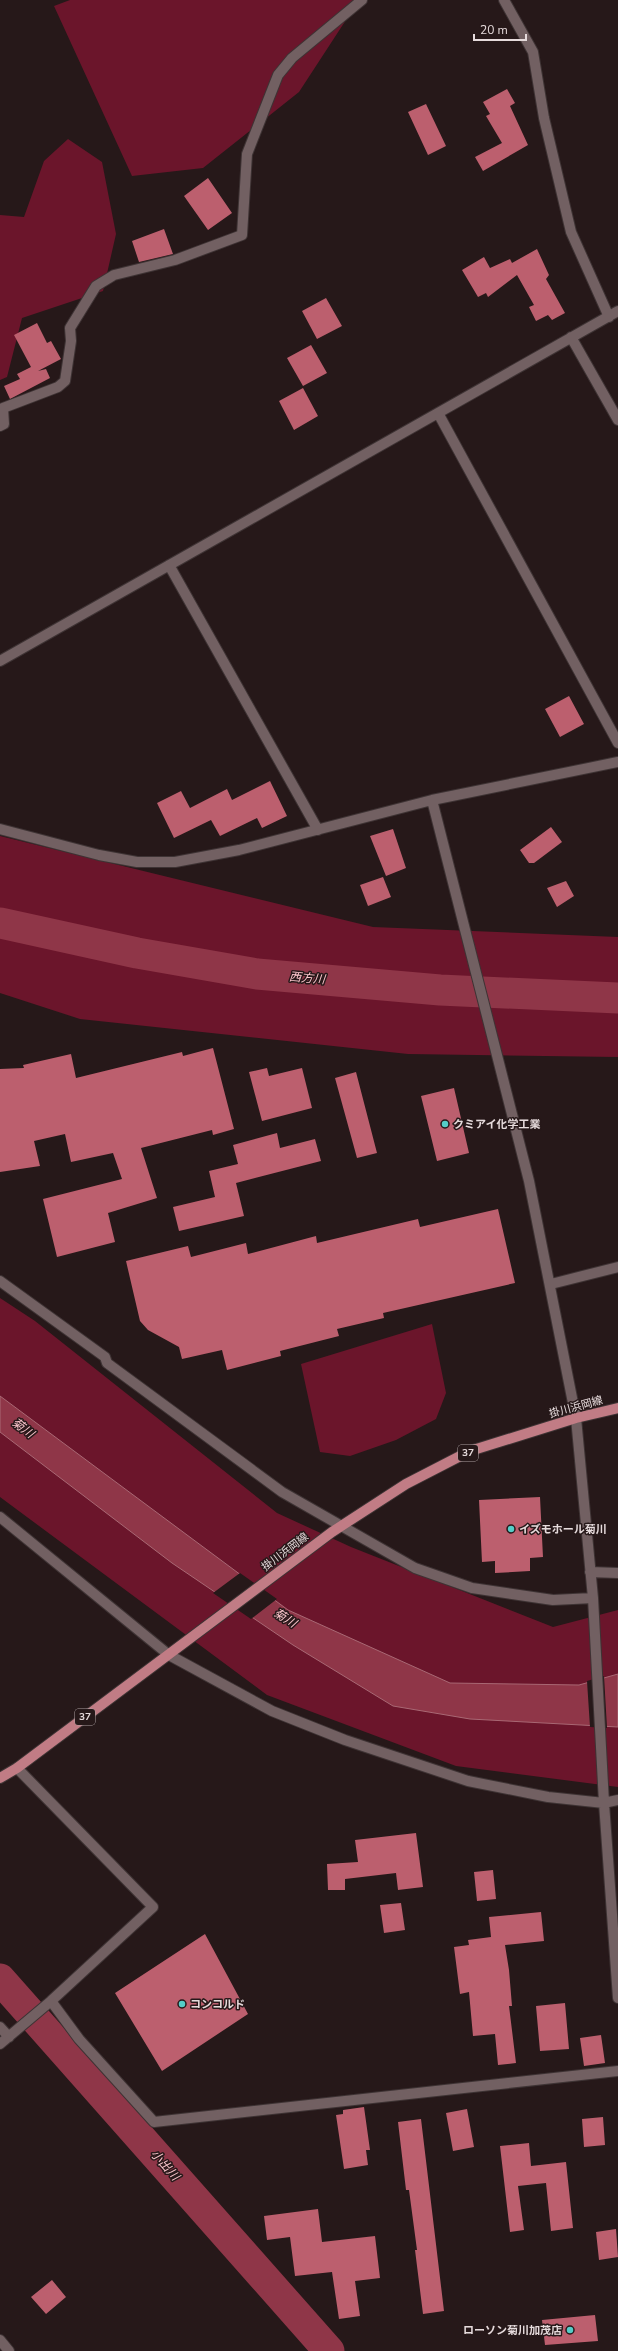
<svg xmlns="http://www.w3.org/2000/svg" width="618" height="2351" font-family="'Nunito Sans','Noto Sans JP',sans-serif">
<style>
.green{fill:#6b152b}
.water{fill:#8f3648;stroke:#a96874}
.pier{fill:#261819}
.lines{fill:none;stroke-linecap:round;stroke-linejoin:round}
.river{stroke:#8f3648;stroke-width:31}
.building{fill:#bc5f6e}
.minor-casing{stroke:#3e3334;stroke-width:12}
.major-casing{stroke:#3e3334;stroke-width:12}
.minor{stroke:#726062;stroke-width:10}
.major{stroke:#c17c85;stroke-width:10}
.poi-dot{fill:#54cdc8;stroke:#261819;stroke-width:1.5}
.labels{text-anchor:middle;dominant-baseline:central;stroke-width:3;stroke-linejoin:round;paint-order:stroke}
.shield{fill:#261819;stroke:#aca0a2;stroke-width:1}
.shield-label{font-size:10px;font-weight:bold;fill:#e6dbdc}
.poi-label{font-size:11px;font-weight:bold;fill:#e6dbdc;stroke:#261819;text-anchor:start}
.street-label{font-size:11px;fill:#e6dbdc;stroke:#261819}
.water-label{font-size:12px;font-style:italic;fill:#fbc6cc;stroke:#261819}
</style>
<rect width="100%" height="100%" fill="#261819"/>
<!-- green -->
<path class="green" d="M70 0H359L299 92 203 168 132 176 54 6Z
M68 139 102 162 116 234 103 291 22 318 7 377 0 380V215L24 217 44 161Z
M0 836 373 927 618 937V1057L408 1054 80 1019 0 993Z
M0 1298 35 1321 277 1513 351 1547 553 1627 618 1610V1787L456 1766 267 1695 0 1497Z
M432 1324 446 1393 436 1419 396 1440 350 1456 320 1452 301 1364Z"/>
<!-- water -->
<path class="water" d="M0 1396 288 1610 450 1683 579 1685 618 1674V1727L470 1719 393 1706 293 1645 172 1563 0 1432Z"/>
<!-- pier -->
<path class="pier" d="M240 1573 277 1599 251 1619 213 1593Z
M604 1676 607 1728 590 1727 587 1681Z"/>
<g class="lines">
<!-- river -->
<path class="river" d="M0 923 137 953 257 974 440 990 618 998
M0 1979 329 2351"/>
</g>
<!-- building -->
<path class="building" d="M507 89 515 103 510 106 528 145 483 171 475 157 502 143 486 116 490 114 483 102Z
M426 104 446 146 428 155 408 112Z
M208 178 232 213 208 230 184 196Z
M164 229 173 254 139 262 132 241Z
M537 249 549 275 546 279 565 313 552 320 548 315 536 321 529 307 534 305 517 275 488 297 486 293 478 297 462 270 484 257 490 268 510 259 512 263Z
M326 298 342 326 317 339 302 311Z
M37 323 47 343 51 341 61 359 38 371 46 369 50 378 10 399 4 386 20 379 17 374 31 367 14 335Z
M311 345 327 373 303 386 287 358Z
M303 388 318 416 294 430 279 401Z
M569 696 584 724 560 737 545 709Z
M270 781 287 816 262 828 257 818 220 836 211 820 174 838 157 803 181 791 190 808 227 789 232 800Z
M551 827 562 842 534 863H529L520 850Z
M393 829 406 868 386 876 370 836Z
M383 877 391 897 368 906 360 885Z
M566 881 574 896 557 907 547 888Z
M213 1048 234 1129 213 1135 212 1130 141 1148 157 1198 108 1213 115 1242 57 1257 43 1199 122 1179 113 1153 71 1162 65 1134 34 1141 40 1166 0 1172V1069L24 1068 23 1065 71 1054 76 1078 182 1052 183 1056Z
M267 1068 269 1076 302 1068 312 1108 262 1121 249 1072Z
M356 1072 377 1153 357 1158 335 1078Z
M454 1088 469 1153 437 1161 421 1096Z
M277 1133 280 1148 315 1139 321 1161 236 1183 244 1216 179 1231 173 1207 215 1197 209 1171 238 1164 233 1145Z
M498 1209 515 1283 383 1313 384 1318 337 1329 339 1336 280 1351 281 1356 227 1370 222 1350 182 1359 179 1347 148 1330 140 1321 126 1261 188 1246 191 1257 246 1243 248 1254 316 1236 317 1243 418 1219 420 1227Z
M540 1497 543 1557 530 1558V1571L495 1573V1561L482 1562 479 1500Z
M416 1833 423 1887 398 1890 396 1873 345 1879V1890H328L327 1864 358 1862 355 1840Z
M493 1870 496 1899 477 1901 474 1872Z
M401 1903 405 1930 384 1933 380 1905Z
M541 1912 544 1941 505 1945 509 1970 512 2006H509L516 2063 498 2065 495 2034 473 2036 469 1992 460 1994 454 1947 469 1945 468 1940 491 1937 489 1917Z
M205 1934 248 2014 162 2071 115 1993Z
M565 2003 569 2049 540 2051 536 2006Z
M601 2035 605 2063 584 2066 580 2038Z
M364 2107 370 2150H366L368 2165 344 2169 336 2115 343 2114V2110Z
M467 2109 474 2147 453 2151 446 2113Z
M603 2117 605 2145 584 2147 582 2119Z
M421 2119 444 2311 423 2314 415 2250H417L409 2190H406L398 2122Z
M529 2143 531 2166 566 2162 573 2228 551 2231 546 2183 518 2186 524 2230 510 2232 500 2146Z
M318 2209 322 2242 375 2236 380 2278 355 2281 360 2316 339 2319 332 2272 295 2276 290 2237 267 2240 264 2216Z
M616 2229 618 2257 599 2260 596 2232Z
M52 2280 66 2297 46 2314 31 2297Z
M595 2315 598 2341 545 2345 542 2320Z"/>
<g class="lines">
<!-- minor casing -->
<g class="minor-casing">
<path id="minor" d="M504 0 533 52 544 118 571 232 609 317
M571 337 618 420
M438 413 618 743
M0 426 4 424 3 408 58 387 65 381 71 341 70 328 96 286 114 275 175 260 242 235 247 154 278 75 292 58 362 0
M169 565 318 830
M0 661 618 311
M432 800 529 1181 576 1418 593 1598 604 1803 618 1998
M0 829 99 855 137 862H175L239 850 432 800 618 762
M0 1281 105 1357 107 1363 282 1492 415 1568 472 1588 553 1600 593 1598
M551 1284 618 1267
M0 1517 169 1655 272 1711 345 1740 468 1781 548 1797 604 1803 618 1800
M590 1572 618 1573
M51 2001 79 2039 154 2122 618 2071
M0 2027 9 2037
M0 2044 51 2001 153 1907 17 1768
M0 2340 9 2351"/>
</g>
<!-- major casing -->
<g class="major-casing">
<path id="major" d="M0 1778 17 1768 332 1532 406 1484 470 1451 576 1418 618 1408"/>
</g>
<!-- minor -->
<use href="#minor" class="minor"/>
<!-- major -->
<use href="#major" class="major"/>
</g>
<!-- markers -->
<g class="poi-dot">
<circle cx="445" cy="1124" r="4"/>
<circle cx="511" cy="1529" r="4"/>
<circle cx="182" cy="2004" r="4"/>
<circle cx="570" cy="2330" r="4"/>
</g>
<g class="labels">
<!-- shield labels -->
<g class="shield">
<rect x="458" y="1445" width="20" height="16" rx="3"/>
<rect x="75" y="1709" width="20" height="16" rx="3"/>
</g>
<g class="shield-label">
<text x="468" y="1453">37</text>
<text x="85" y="1717">37</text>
</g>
<!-- poi labels -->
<g class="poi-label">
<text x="453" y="1124">クミアイ化学工業</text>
<text x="519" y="1529">イズモホール菊川</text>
<text x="190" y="2004">コンコルド</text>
<text x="562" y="2330" text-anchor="end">ローソン菊川加茂店</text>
</g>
<!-- street labels -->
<g class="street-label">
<text transform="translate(576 1407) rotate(-15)">掛川浜岡線</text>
<text transform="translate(285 1552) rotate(-37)">掛川浜岡線</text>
</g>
<!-- water labels -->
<g class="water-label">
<text transform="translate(307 978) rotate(5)">西方川</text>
<text transform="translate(23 1428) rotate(37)">菊川</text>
<text transform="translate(285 1618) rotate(32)">菊川</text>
<text transform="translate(165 2165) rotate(48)">小出川</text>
</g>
</g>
<!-- scale -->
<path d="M474 34v6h52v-6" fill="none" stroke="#e6dbdc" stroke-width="2"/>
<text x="480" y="34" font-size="12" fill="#e6dbdc" stroke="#261819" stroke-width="3" paint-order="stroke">20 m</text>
</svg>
